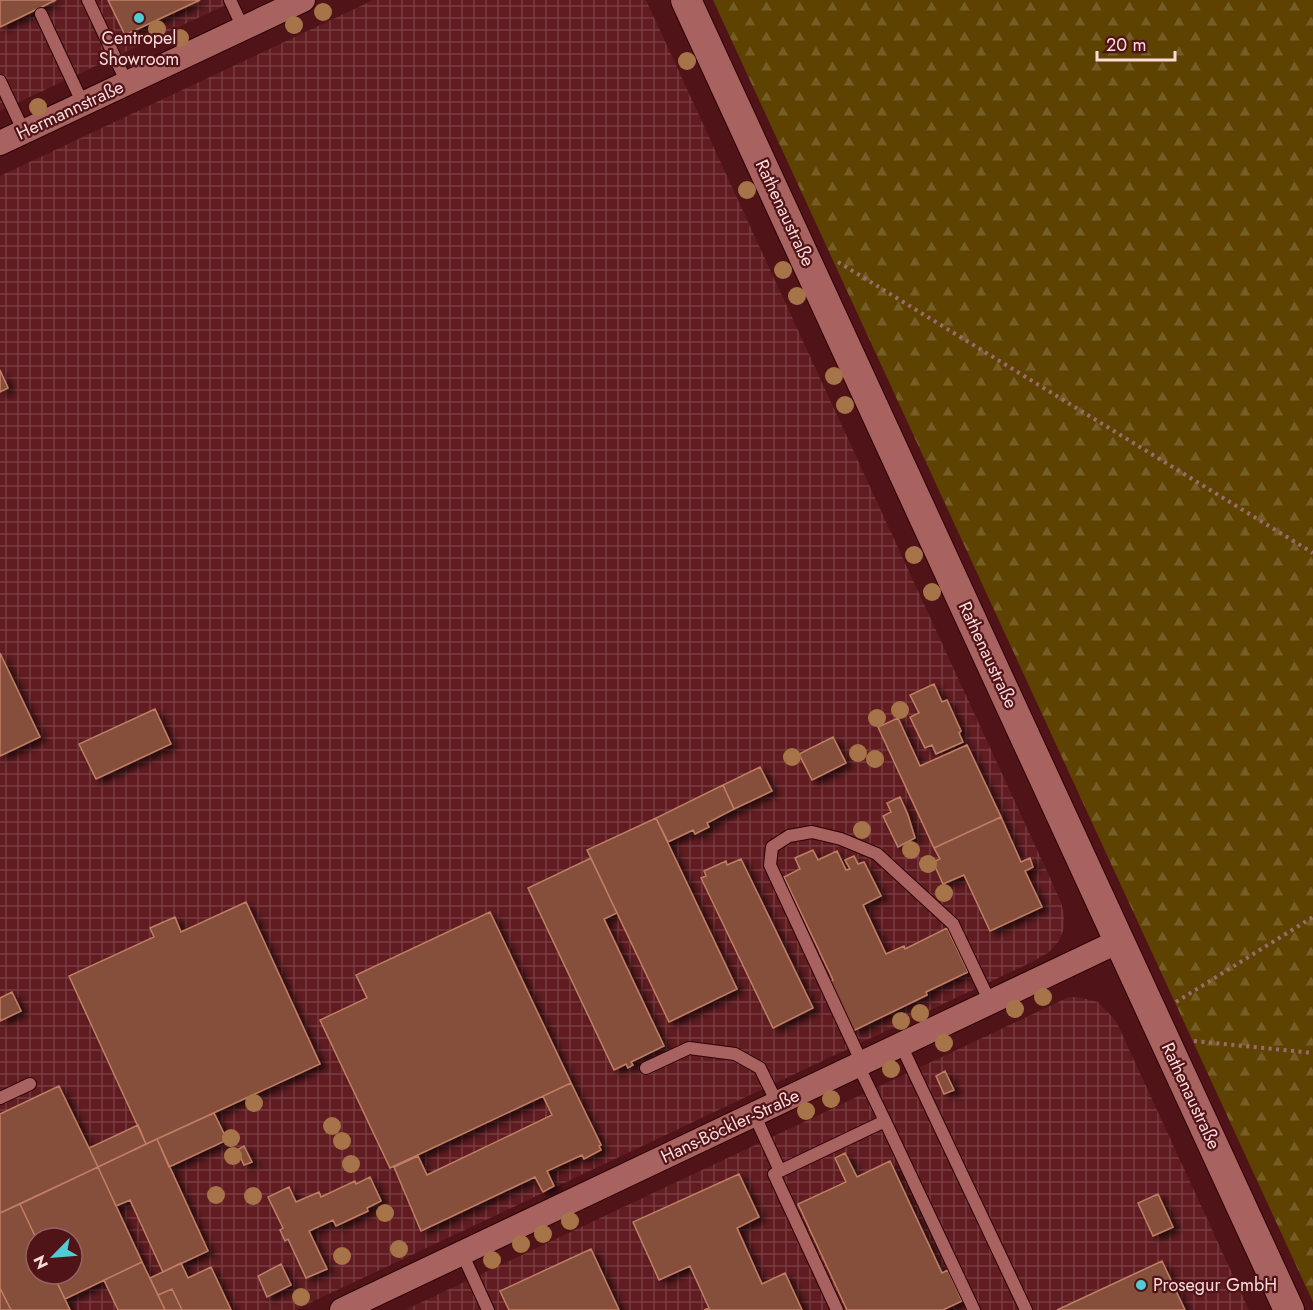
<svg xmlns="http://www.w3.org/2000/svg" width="1313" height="1310" font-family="Jost,sans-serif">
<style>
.industrial{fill:url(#industrial-grid);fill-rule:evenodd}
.forest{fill:url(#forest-firs)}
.building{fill:#864f3a;stroke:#c17e65;stroke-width:1.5;filter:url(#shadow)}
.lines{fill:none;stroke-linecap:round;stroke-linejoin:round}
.service-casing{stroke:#2e0205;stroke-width:14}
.minor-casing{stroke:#2e0205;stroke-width:26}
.tertiary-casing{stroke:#2e0205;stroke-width:32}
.path{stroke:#9b6b6c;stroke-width:4;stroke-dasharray:3 4.5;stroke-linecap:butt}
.service{stroke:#a86361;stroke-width:12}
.minor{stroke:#a86361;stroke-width:24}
.tertiary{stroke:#a86361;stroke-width:30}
.tree{fill:#a77449}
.poi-dot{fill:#51ccd5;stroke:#501317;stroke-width:2}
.labels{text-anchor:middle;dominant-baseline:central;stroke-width:4.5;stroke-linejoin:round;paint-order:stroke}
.poi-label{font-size:18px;fill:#fbdbd9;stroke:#501317}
.street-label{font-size:18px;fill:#fbdbd9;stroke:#501317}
</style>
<defs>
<pattern id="industrial-grid" width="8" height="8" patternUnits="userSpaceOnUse" patternTransform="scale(1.5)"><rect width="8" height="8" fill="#601c21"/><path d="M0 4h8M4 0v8" fill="none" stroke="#783c41"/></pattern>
<pattern id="forest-firs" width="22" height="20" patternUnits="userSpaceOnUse" patternTransform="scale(1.5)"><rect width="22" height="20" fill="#5d4202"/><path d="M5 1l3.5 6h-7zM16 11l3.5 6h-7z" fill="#755d26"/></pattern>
<filter id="shadow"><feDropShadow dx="6" dy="4" stdDeviation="3" flood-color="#0009"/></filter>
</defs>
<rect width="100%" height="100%" fill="#501317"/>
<!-- industrial -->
<path class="industrial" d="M0 0H236L0 111Z
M373 0H646L1061 902 1064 915V928L1059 941 1049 952 1032 962 295 1310H0V176ZM36 1238H72V1274H36Z
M1069 997H1078L1098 1002 1116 1021 1249 1310H405Z"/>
<!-- forest -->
<path class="forest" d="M713 0H1313V1302Z"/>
<!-- building -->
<path class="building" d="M0 0H56L0 27Z
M108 0H200L125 35Z
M0 370 8 388 0 392Z
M0 653 40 737 0 756Z
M934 684 942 702 947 700 961 731 959 733 963 742 936 754 932 745 925 748 910 717 919 713 910 695Z
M155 709 171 744 96 779 79 744Z
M898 718 920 766 967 745 1001 817 934 848 878 727Z
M833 737 846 763 812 780 799 754Z
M760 767 772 791 734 809 723 785Z
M723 785 734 809 707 823 709 827 695 834 693 830 668 842 656 818Z
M900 797 908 815 915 838 898 847 883 816 891 812 887 803Z
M1001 817 1021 862 1030 858 1033 867 1025 871 1042 907 990 931 964 875 943 884 933 862 940 859 934 848Z
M656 818 737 989 669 1022 587 850Z
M813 850 818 860 837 851 846 870 850 869 845 860 854 856 858 864 864 862 881 896 863 905 886 954 904 946 905 949 947 928 968 972 926 992 927 995 853 1031 829 982 833 980 784 877 800 869 795 858Z
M591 858 617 913 604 919 664 1046 631 1062 633 1065 628 1068 626 1064 614 1070 528 888Z
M741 859 813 1008 773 1028 701 878 706 876 704 871 726 861 727 865Z
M246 902 320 1064 146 1144 69 976 154 937 150 928 175 917 181 932Z
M490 912 571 1083 390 1168 320 1020 367 998 356 975Z
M12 992 21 1011 0 1021V998Z
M945 1071 954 1090 944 1094 936 1076Z
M571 1083 601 1145 599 1146 601 1150 584 1159 582 1155 547 1171 554 1186 543 1192 535 1177 421 1231 394 1167 418 1156 427 1175 552 1115 543 1096Z
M59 1086 98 1167 0 1213V1114Z
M214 1113 227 1140 169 1167 157 1139Z
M138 1125 146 1144 98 1167 89 1148Z
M157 1139 208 1251 163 1272 130 1200 116 1206 98 1167Z
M244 1146 252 1162 244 1165 237 1150Z
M845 1153 857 1177 890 1161 942 1273 948 1270 962 1301 943 1310H847L798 1204 846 1182 835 1158Z
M98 1167 142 1262 65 1299 53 1274H72V1238H36L20 1204Z
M739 1174 759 1217 737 1228 762 1284 785 1273 802 1310H704L709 1308 690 1266 659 1280 633 1222Z
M370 1177 381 1201 367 1208 368 1211 336 1226 333 1220 309 1231 327 1269 306 1278 288 1239 285 1241 280 1230 283 1228 268 1197 289 1187 296 1202 319 1192 321 1197 355 1181 356 1184Z
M1158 1194 1173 1227 1153 1236 1138 1203Z
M20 1204 36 1238V1274H53L70 1310H11L0 1288V1213Z
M591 1249 619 1310H509L500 1291Z
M1162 1261 1185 1310H1057Z
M142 1262 165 1310H118L104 1280Z
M181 1263 188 1278 211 1267 231 1310H182L172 1289 158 1295 150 1278Z
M281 1264 291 1285 267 1297 258 1276Z
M0 1288 11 1310H0Z
M172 1289 182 1310H165L158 1295Z"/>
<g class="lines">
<!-- service casing -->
<g class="service-casing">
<path id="service" d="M88 0 127 83
M230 0 243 28
M41 14 83 104
M0 81 24 132
M901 1045 1026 1310
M862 1063 770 865 772 847 789 836 812 832 841 839 877 854 953 924 990 1002
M646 1068 689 1048 735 1054 760 1068 777 1103
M0 1098 30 1084
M754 1114 780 1171 885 1121 858 1065
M885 1121 974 1310
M780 1171 774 1174 837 1310
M462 1253 488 1310"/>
</g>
<!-- minor casing -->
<g class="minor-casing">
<path id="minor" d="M0 143 303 0
M342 1310 1119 941"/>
</g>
<!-- tertiary casing -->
<g class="tertiary-casing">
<path id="tertiary" d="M686 0 1289 1310"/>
</g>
<!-- path -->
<path class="path" d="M838 262 1313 553
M1176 1002 1313 917
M1194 1041 1313 1053"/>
<!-- service -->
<use href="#service" class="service"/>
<!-- minor -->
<use href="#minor" class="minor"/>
<!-- tertiary -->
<use href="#tertiary" class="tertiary"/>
</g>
<!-- trees -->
<g class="tree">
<circle cx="323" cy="12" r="9"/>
<circle cx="294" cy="25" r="9"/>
<circle cx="157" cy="29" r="9"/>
<circle cx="180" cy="38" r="9"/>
<circle cx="687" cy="61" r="9"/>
<circle cx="38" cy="107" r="9"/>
<circle cx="747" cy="190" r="9"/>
<circle cx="783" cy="270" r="9"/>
<circle cx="797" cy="296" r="9"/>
<circle cx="834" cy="376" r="9"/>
<circle cx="845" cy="405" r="9"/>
<circle cx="914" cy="555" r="9"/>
<circle cx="932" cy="592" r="9"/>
<circle cx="900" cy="710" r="9"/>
<circle cx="877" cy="718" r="9"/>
<circle cx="858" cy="753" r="9"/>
<circle cx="792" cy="757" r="9"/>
<circle cx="875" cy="759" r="9"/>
<circle cx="862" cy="830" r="9"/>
<circle cx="911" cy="850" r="9"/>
<circle cx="928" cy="864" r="9"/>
<circle cx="944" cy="893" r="9"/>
<circle cx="1043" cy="997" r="9"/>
<circle cx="1015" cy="1009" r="9"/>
<circle cx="920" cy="1013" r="9"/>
<circle cx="901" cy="1021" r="9"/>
<circle cx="944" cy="1043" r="9"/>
<circle cx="891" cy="1069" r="9"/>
<circle cx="831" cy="1099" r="9"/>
<circle cx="254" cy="1103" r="9"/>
<circle cx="806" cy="1111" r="9"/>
<circle cx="332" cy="1126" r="9"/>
<circle cx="231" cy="1138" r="9"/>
<circle cx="342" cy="1141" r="9"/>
<circle cx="233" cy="1156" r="9"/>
<circle cx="351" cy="1164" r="9"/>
<circle cx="216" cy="1195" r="9"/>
<circle cx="253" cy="1196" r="9"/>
<circle cx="385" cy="1213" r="9"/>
<circle cx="570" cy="1221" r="9"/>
<circle cx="543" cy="1234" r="9"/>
<circle cx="521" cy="1244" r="9"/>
<circle cx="399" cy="1249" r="9"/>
<circle cx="342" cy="1256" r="9"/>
<circle cx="492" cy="1260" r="9"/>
<circle cx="301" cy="1297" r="9"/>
</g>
<!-- markers -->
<g class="poi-dot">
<circle cx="139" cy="18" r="6"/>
<circle cx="1141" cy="1285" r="6"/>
</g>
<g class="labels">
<!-- poi labels -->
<g class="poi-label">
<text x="139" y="38">Centropel<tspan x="139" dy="21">Showroom</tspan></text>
<text x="1153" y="1285" text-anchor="start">Prosegur GmbH</text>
</g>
<!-- street labels -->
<g class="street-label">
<text transform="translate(70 110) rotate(-25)">Hermannstraße</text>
<text transform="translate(785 213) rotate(65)">Rathenaustraße</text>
<text transform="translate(988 655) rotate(65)">Rathenaustraße</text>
<text transform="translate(1191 1096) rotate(65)">Rathenaustraße</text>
<text transform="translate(730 1126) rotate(-25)">Hans-Böckler-Straße</text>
</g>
</g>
<!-- north arrow -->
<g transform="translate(54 1256) rotate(245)"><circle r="28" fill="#501317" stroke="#946365" stroke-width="1.5"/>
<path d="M0-4.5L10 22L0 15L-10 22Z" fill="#51ccd5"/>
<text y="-9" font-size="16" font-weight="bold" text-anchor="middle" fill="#fbdbd9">N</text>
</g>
<!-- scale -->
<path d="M1097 51v9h78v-9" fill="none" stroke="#fbdbd9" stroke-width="3"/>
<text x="1106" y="51" font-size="18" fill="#fbdbd9" stroke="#501317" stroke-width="4.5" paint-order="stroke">20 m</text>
</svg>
